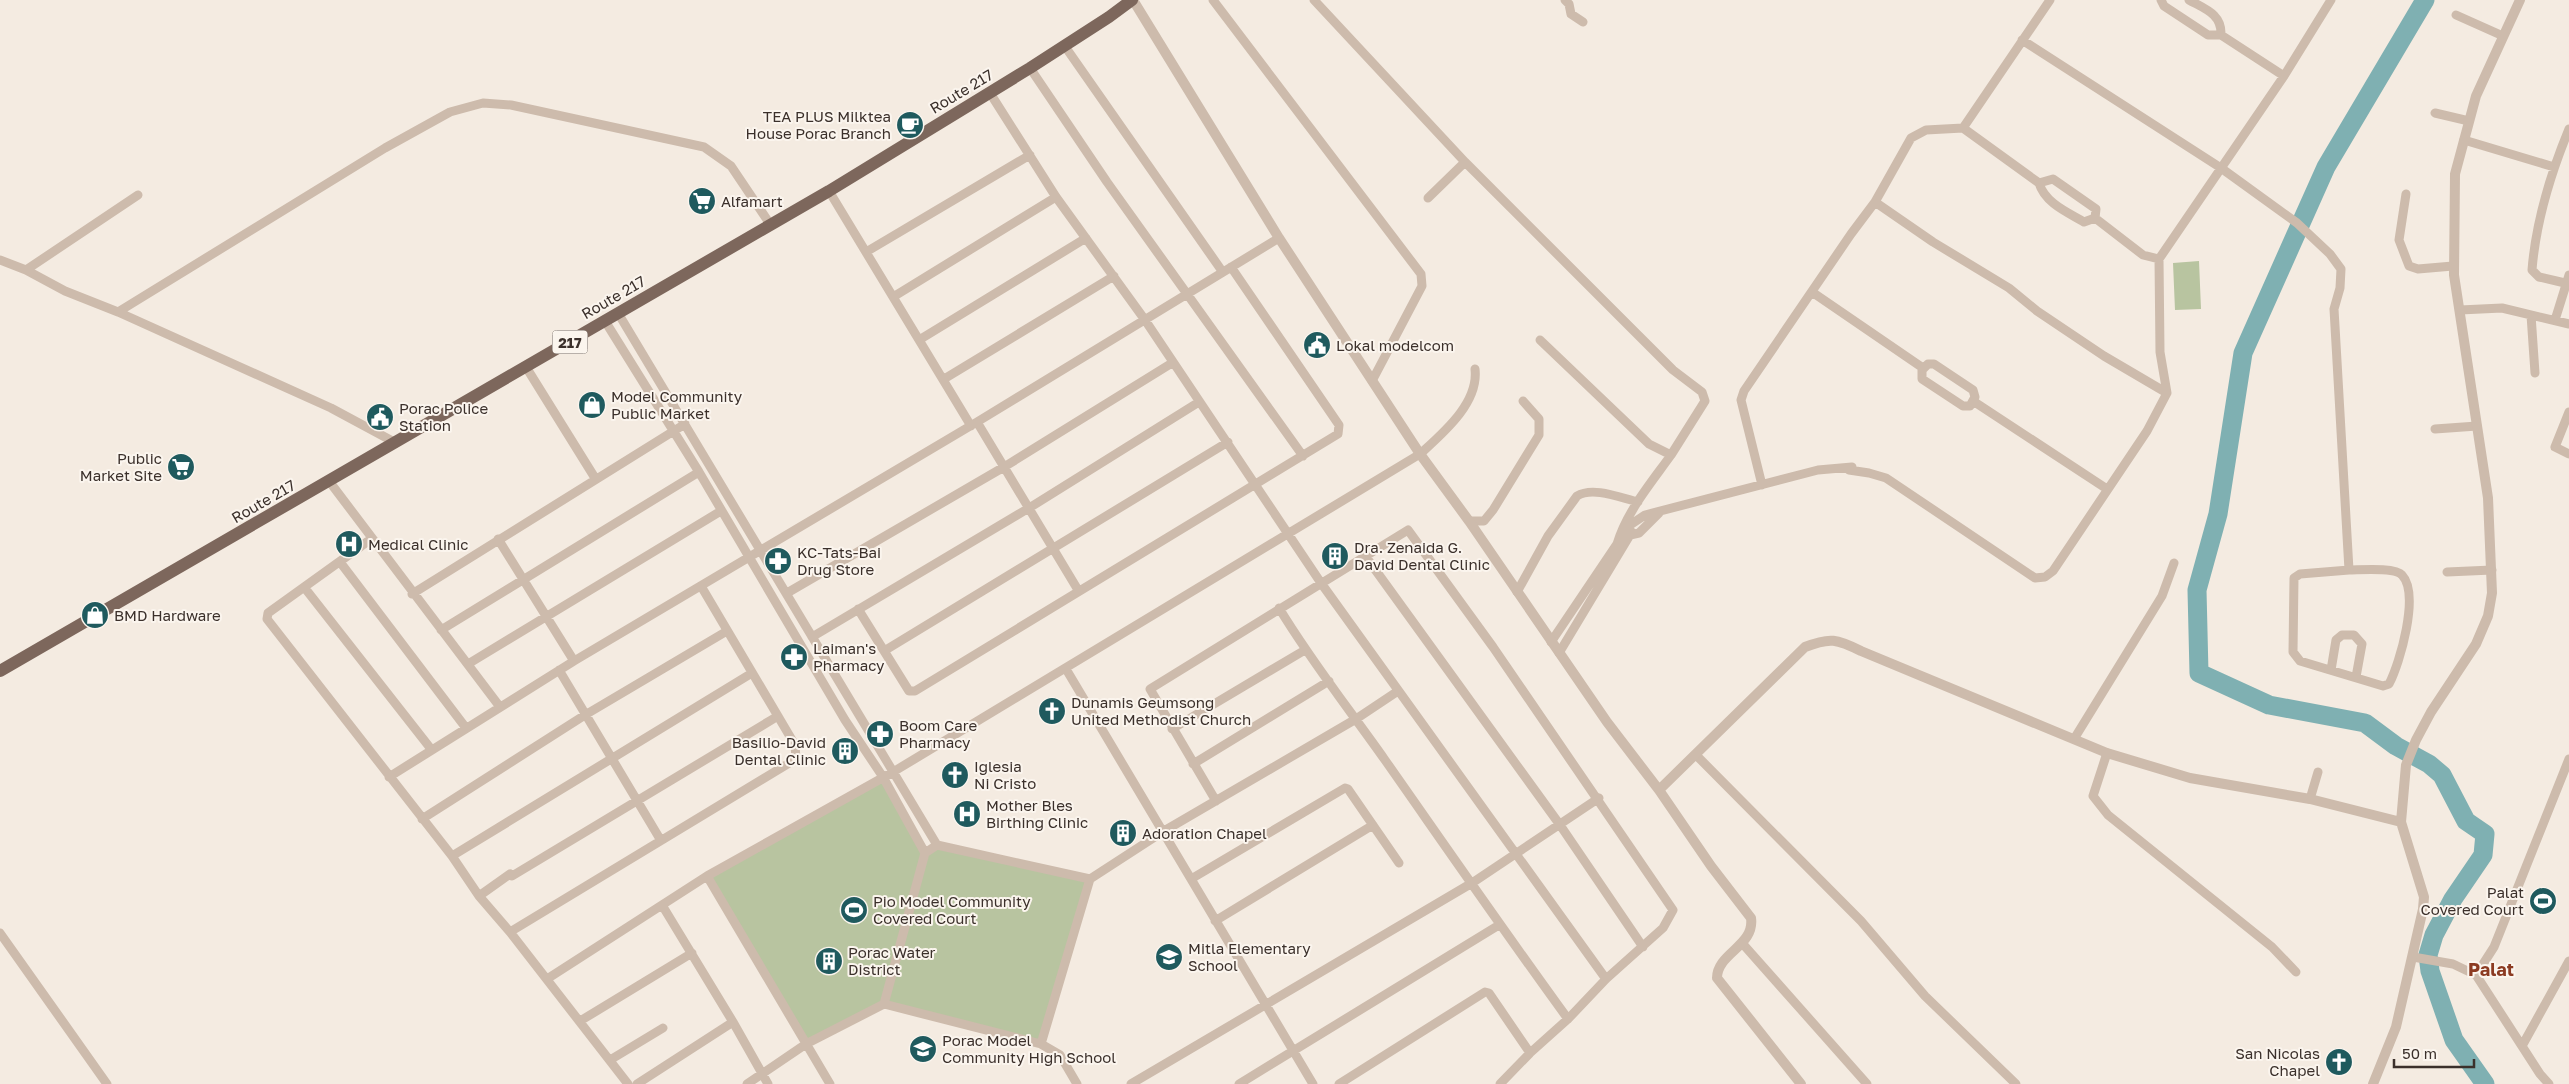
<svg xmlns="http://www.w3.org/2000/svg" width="2569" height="1084" font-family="'Golos Text',sans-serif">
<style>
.green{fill:#b8c4a0}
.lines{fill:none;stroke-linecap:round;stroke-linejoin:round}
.river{stroke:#7fb0b2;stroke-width:19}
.minor{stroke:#cdbbac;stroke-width:9}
.tertiary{stroke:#cdbbac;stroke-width:10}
.primary{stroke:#7d675c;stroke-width:12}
.labels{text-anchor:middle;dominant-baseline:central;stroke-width:4;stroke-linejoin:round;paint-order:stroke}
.shield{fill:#fbf5ee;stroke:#756b66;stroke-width:1}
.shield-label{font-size:14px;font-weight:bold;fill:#3b302b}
.street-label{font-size:15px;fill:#3b302b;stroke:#fbf5ee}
.poi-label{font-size:15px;fill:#3b302b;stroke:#fbf5ee;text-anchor:start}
.quarter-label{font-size:18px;font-weight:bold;fill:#8c3b22;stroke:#fbf5ee}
</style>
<rect width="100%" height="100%" fill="#f4ebe1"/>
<!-- green -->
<path class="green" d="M2199 261 2201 309 2175 310 2173 263Z
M883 777 925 853 937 845 1090 879 1041 1044 884 1004 806 1044 707 876Z"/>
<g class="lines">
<!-- river -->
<path class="river" d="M2425 0 2326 167 2243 353 2218 514 2197 590 2199 673 2269 705 2365 723 2396 746 2429 764 2442 775 2466 821 2485 834 2483 855 2453 899 2434 935 2428 955 2430 971 2454 1040 2485 1084"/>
<!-- minor -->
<path class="minor" d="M1213 0 1421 274 1422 286 1372 381
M1314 0 1465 162 1673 370 1702 392 1705 401 1671 455
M1565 0 1569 4 1571 14 1583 22
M2161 0 2164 6 2208 35H2221L2284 76
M2189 0C2205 9 2222 14 2221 35
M2456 15 2503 36
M2022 40 2221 168 2297 223 2330 254 2341 269 2340 288 2334 309 2349 570
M1064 45 1222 271
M1030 68 1107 182 1303 456
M990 93 1056 197 1145 320 1321 583 1606 979
M2435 113 2469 121
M1963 128 2050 0
M2464 140 2554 167
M2039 183C2045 203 2067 212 2084 222L2095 218
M829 191 971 426
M2406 194 2399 240 2409 266 2418 269 2453 266
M1428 198 1465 162
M1875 202 1933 242 2009 288 2037 311 2104 356 2167 393
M866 252 1030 155
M0 260 26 270 65 291 118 312 331 408 396 443
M26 270 138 195
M2565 283 2539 277 2532 270C2536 220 2550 175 2569 129
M1812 292 1923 368
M893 297 1056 197
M2460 310 2502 308 2569 324
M118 312 385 148 450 112 483 103 511 105 704 147 731 166 770 224
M618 313 937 845
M2531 315 2535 373
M2555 320 2569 275
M605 321 699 472 845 720 883 777 925 853
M919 340 1086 238
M1540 340 1649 444 1671 455C1651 483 1627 511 1617 544L1551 642
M1928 364H1934L1973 390 1975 397 1970 406H1963L1922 379V370Z
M526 367 595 478
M944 379 1114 276
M1973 401 2107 489
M2569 412 2555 447 2569 454
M977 422 1078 590
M2435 429 2477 426
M329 481 500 707
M1762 485 1741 400 1744 391 1851 234 1875 202 1911 138 1926 130 1963 128 2039 183 2053 179 2096 209 2095 218 2143 255 2159 259
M1469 521H1484L1493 510 1539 435V419L1523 401
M1630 535 1639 533 1659 513
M371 539 268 613 267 619 452 856 479 896 510 932 628 1084
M498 539 574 661
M1366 557 1560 825 1643 947
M340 562 466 728
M2349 570C2360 570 2395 567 2402 575 2420 594 2400 663 2389 684L2383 686 2300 661 2293 652 2294 578 2300 574Z
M2447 572 2492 570
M304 587 431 749
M1517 592 1548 536 1577 496C1593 486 1621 498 1638 502
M787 593 1004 467 1172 363
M412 594 685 424
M1279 608C1311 661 1349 709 1385 760 1446 847 1506 934 1568 1019
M858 609 909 691H915L1338 434 1339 425 1231 267
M441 630 699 472
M812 637 1029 508 1199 402
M884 651 1228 442
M1559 653 1630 535V525L1645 515 1818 470 1852 467 1849 470 1869 473 1886 478 2035 578 2045 577 2053 571 2147 431 2167 393 2160 352 2159 259 2284 76 2331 0
M468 664 721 511
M1066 669 1313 1084
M559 670 660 839
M2331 670 2336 640 2342 635H2354L2362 644 2356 677
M1172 729 1305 650
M2074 739 2162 596 2174 563
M2107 753 2093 796 2108 815 2272 947 2296 972
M1696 755 1861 921 1925 996 2016 1084
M1193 764 1329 681
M389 777 574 661 977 422 1279 238
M2310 799 2318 772
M1216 801 1150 689 1408 530 1493 647 1673 910 1663 928 1606 979 1568 1019 1530 1053 1500 1084
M422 819 585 715 727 631
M452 856 752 673
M707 876 830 1084
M1191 879 1345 788 1348 789 1399 863
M479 896 510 874 512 876 778 716
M662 905 733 1022 768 1084
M1215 921 1373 825
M510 932 796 759 795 745 701 586
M0 933 107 1084
M1742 943 1867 1084
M2413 957 2453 964 2476 975 2540 1074 2549 1084
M2476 975 2494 947 2569 759
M547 979 707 876 893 772 1420 454C1443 433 1479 403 1475 369
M884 1004 925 853 937 845 1090 879
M580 1021 692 953
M1041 1044 1090 879 1164 831 1356 719 1398 691
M2522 1046 2569 961
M610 1060 663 1028
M637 1084 733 1022
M747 1084 806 1044 884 1004 1041 1044 1060 1055 1077 1084
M1131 1084 1472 883 1599 798
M1239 1084 1499 925
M1339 1084 1485 992 1489 993 1530 1053"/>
<!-- tertiary -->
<path class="tertiary" d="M1133 0 1279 238 1420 454 1469 521 1607 722 1659 790 1711 866 1751 918C1755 946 1717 953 1717 978L1801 1084
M1659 790 1805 647C1830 637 1837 639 1861 651L2107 753 2190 778 2310 799 2401 822
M2373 1084 2396 1027 2423 909 2424 897 2401 822 2406 765 2416 740 2431 712 2476 644 2488 616 2492 593 2488 498 2454 275 2455 174 2476 96 2520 0"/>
<!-- primary -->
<path class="primary" d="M0 671 829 191 1030 68 1109 17 1132 0"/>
</g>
<!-- icons -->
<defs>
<g id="cafe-disc" transform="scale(1.4375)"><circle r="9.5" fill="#1f5a5e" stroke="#fbf5ee"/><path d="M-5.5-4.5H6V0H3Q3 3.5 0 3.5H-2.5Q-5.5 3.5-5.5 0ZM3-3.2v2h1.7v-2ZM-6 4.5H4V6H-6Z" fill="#fff"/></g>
<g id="supermarket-disc" transform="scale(1.4375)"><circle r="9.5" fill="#1f5a5e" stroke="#fbf5ee"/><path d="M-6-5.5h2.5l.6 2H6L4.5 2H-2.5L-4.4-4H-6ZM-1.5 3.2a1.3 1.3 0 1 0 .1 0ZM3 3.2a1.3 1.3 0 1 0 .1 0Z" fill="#fff"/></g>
<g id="civic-disc" transform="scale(1.4375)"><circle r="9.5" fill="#1f5a5e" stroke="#fbf5ee"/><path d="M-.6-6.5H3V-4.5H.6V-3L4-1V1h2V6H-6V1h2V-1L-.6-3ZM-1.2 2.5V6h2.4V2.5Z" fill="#fff"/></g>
<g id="shop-disc" transform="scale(1.4375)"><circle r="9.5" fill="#1f5a5e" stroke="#fbf5ee"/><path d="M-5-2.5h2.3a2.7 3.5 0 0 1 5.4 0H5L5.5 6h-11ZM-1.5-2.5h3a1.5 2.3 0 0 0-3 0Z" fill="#fff"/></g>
<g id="hospital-disc" transform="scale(1.4375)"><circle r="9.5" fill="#1f5a5e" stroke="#fbf5ee"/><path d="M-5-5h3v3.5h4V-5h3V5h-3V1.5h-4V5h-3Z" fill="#fff"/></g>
<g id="building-disc" transform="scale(1.4375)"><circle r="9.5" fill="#1f5a5e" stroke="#fbf5ee"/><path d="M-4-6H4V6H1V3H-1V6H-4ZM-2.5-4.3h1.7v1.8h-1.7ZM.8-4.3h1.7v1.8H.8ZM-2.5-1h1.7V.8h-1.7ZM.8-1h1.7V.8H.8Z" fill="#fff"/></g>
<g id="pharmacy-disc" transform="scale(1.4375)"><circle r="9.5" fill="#1f5a5e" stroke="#fbf5ee"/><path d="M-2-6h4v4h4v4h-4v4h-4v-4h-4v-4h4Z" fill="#fff"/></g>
<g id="church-disc" transform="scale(1.4375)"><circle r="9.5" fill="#1f5a5e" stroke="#fbf5ee"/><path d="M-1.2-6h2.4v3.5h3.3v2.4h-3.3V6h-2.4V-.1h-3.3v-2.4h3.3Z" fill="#fff"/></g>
<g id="stadium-disc" transform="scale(1.4375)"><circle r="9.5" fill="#1f5a5e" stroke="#fbf5ee"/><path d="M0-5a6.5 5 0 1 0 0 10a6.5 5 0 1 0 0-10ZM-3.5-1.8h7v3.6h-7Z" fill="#fff"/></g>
<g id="school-disc" transform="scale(1.4375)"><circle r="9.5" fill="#1f5a5e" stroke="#fbf5ee"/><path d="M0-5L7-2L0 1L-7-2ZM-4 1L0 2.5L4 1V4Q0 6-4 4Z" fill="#fff"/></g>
</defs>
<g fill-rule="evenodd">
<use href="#cafe-disc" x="910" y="125"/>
<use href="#supermarket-disc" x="702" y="201"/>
<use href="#civic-disc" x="1317" y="345"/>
<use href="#shop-disc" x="592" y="405"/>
<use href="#civic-disc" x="380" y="417"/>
<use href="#supermarket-disc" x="181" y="467"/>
<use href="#hospital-disc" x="349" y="544"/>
<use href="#building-disc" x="1335" y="556"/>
<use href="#pharmacy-disc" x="778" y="561"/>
<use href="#shop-disc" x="95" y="615"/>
<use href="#pharmacy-disc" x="794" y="657"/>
<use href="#church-disc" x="1052" y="711"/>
<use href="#pharmacy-disc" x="880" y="734"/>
<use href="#building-disc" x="845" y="751"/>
<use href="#church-disc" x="955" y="775"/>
<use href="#hospital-disc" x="967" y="814"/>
<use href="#building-disc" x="1123" y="833"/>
<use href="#stadium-disc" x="2543" y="901"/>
<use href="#stadium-disc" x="854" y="910"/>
<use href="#school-disc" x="1169" y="957"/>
<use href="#building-disc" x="829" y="961"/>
<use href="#school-disc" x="923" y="1049"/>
<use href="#church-disc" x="2339" y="1062"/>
</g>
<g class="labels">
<!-- shield labels -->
<rect class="shield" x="552.5" y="330.5" width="35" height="23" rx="4"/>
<g class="shield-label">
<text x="570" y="342">217</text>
</g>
<!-- street labels -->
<g class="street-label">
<text transform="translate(961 91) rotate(-31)">Route 217</text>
<text transform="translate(613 297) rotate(-30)">Route 217</text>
<text transform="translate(263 501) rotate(-30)">Route 217</text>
</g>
<!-- poi labels -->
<g class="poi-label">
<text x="891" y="116" text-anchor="end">TEA PLUS Milktea<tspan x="891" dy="17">House Porac Branch</tspan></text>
<text x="721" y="201">Alfamart</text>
<text x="1336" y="345">Lokal modelcom</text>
<text x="611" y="396">Model Community<tspan x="611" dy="17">Public Market</tspan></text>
<text x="399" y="408">Porac Police<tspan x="399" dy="17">Station</tspan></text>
<text x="162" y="458" text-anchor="end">Public<tspan x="162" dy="17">Market Site</tspan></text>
<text x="368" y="544">Medical Clinic</text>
<text x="1354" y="547">Dra. Zenaida G.<tspan x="1354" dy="17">David Dental Clinic</tspan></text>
<text x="797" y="552">KC-Tats-Bai<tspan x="797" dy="17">Drug Store</tspan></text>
<text x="114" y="615">BMD Hardware</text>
<text x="813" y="648">Laiman's<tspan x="813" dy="17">Pharmacy</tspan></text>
<text x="1071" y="702">Dunamis Geumsong<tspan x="1071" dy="17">United Methodist Church</tspan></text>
<text x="899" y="725">Boom Care<tspan x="899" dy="17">Pharmacy</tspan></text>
<text x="826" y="742" text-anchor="end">Basilio-David<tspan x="826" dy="17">Dental Clinic</tspan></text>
<text x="974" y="766">Iglesia<tspan x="974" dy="17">Ni Cristo</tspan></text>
<text x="986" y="805">Mother Bles<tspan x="986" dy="17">Birthing Clinic</tspan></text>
<text x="1142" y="833">Adoration Chapel</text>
<text x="2524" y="892" text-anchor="end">Palat<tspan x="2524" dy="17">Covered Court</tspan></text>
<text x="873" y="901">Pio Model Community<tspan x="873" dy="17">Covered Court</tspan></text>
<text x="1188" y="948">Mitla Elementary<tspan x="1188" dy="17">School</tspan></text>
<text x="848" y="952">Porac Water<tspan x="848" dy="17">District</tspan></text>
<text x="942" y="1040">Porac Model<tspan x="942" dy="17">Community High School</tspan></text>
<text x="2320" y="1053" text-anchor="end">San Nicolas<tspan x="2320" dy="17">Chapel</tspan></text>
</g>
<!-- quarter labels -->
<g class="quarter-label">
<text x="2491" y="969">Palat</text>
</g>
</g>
<!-- scale -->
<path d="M2394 1059v8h80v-8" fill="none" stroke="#3b302b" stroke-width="2.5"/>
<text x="2402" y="1059" font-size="15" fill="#3b302b" stroke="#fbf5ee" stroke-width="4" paint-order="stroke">50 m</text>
</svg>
